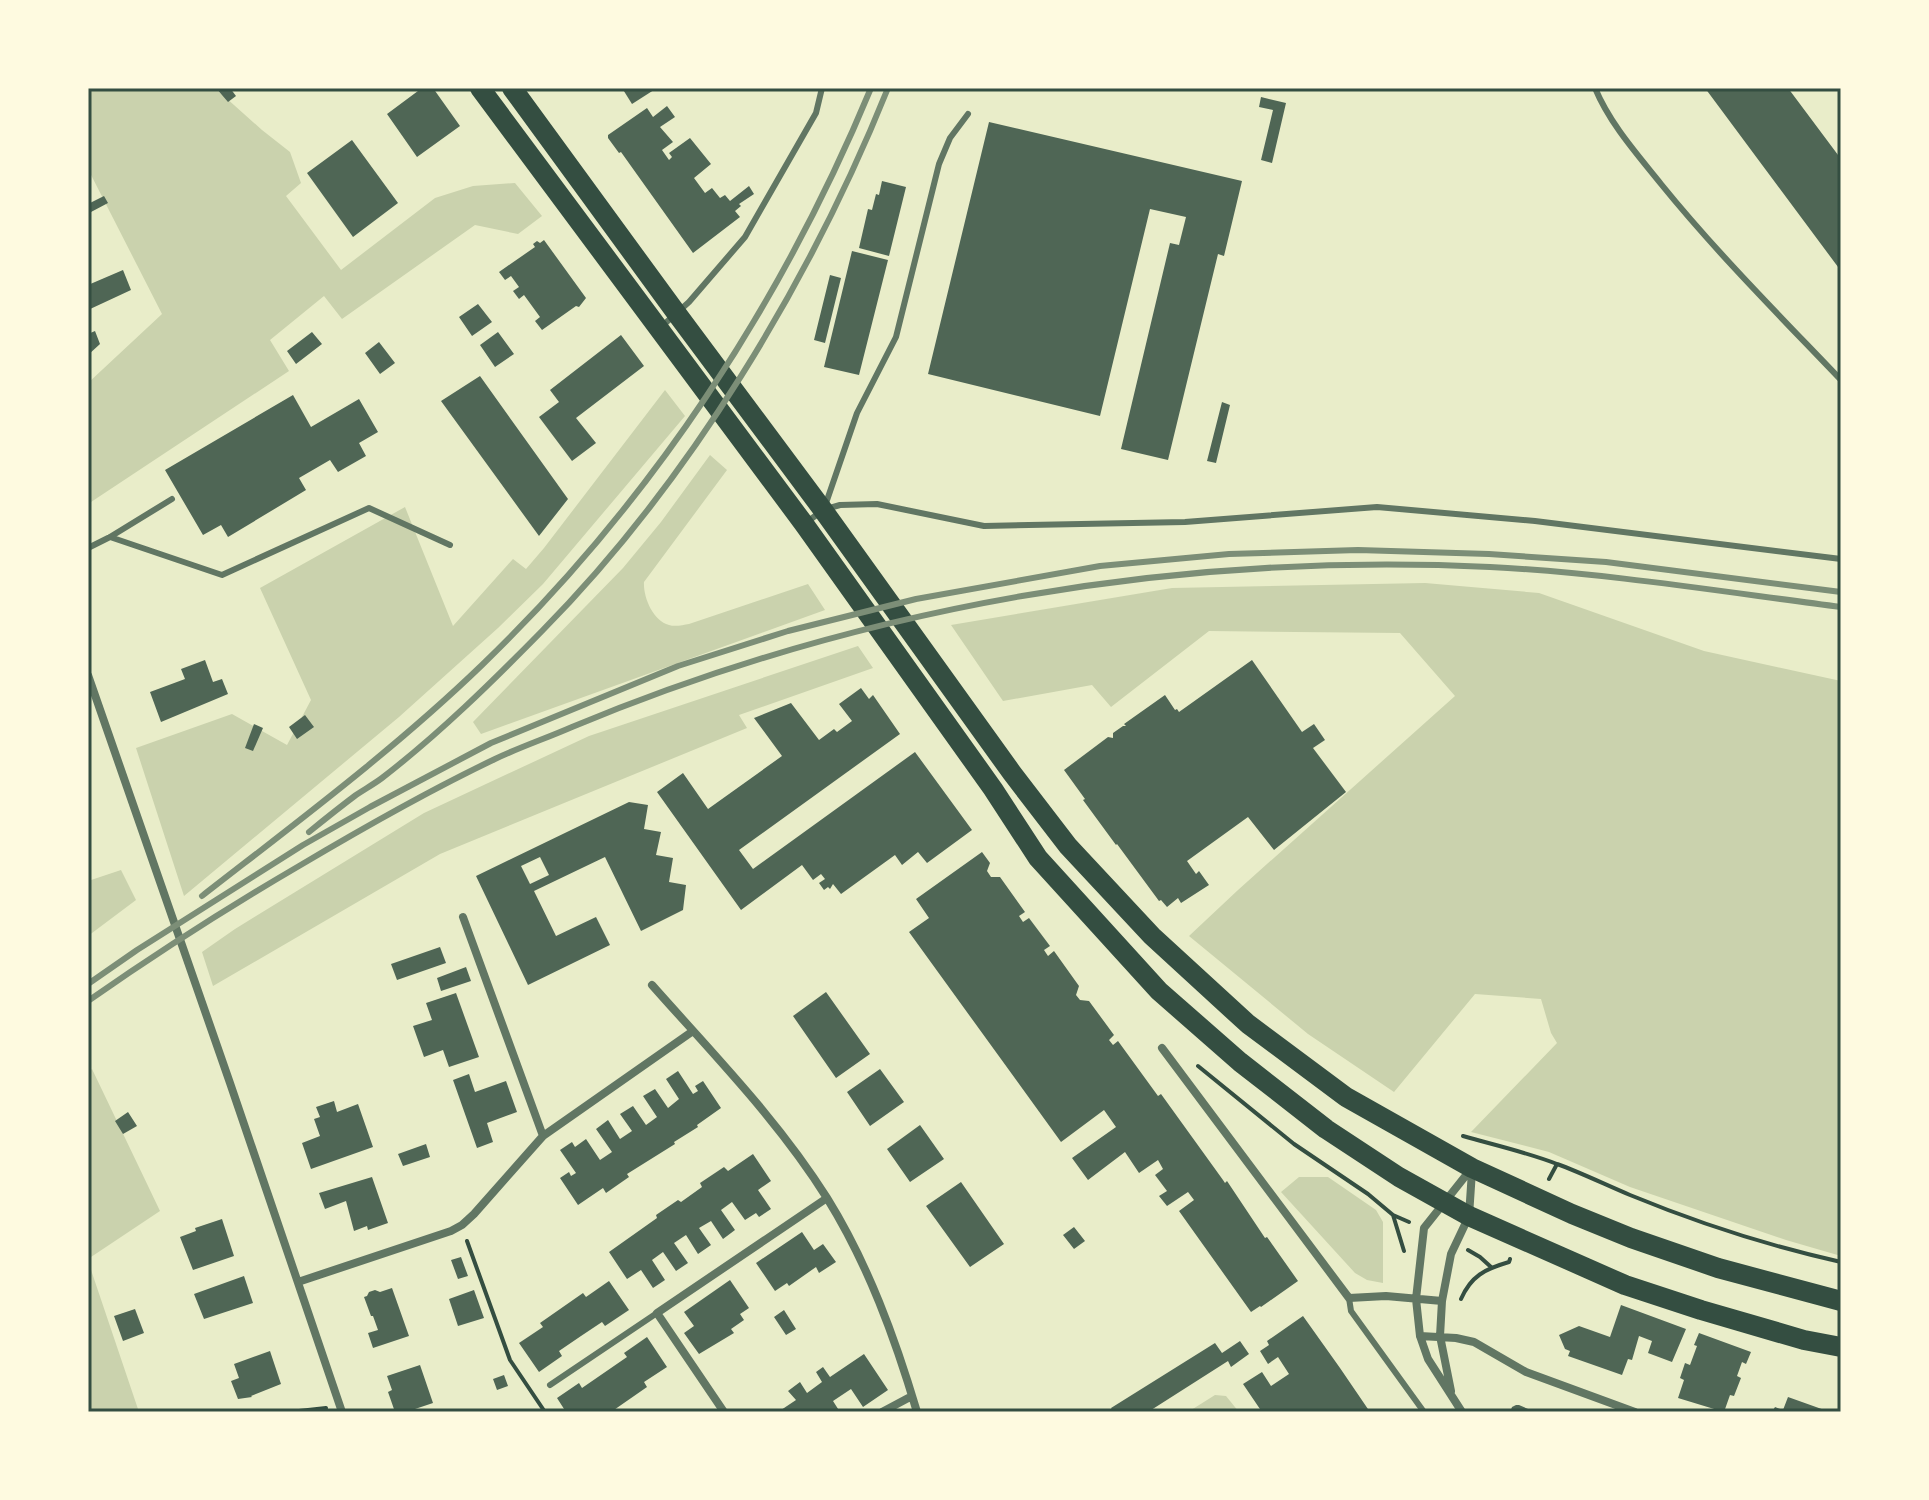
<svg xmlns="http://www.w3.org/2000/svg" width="1929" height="1500" font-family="Inter,sans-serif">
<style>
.green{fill:#cad2ad}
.building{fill:#4f6655;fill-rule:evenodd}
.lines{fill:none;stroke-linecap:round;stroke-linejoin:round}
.path{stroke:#344e41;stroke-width:4}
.service{stroke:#617663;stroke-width:6}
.minor{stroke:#617663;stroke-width:8}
.primary{stroke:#344e41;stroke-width:20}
.rail{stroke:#7c8e77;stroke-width:6}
.neatline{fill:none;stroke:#344e41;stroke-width:3}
</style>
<rect width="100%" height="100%" fill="#e9edc9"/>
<!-- green -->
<path class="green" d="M88 88H215L262 130 290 152 301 183 286 196 341 270 435 198 473 186 515 183 542 216 518 234 475 225 342 319 324 296 270 340 289 371 88 504V383L162 314 88 169Z
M665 390 685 416 543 584 498 628 399 717 184 896 136 748 232 714 287 745 311 700 260 588 405 507 453 626 513 559 526 569 544 548Z
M710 455 727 470 644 582C643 597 653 621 669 625 675 627 683 625 689 624L808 584 825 610 481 734 473 722 623 568 661 522Z
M1425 583 1539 593 1704 651 1841 681V1256L1786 1240 1630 1187 1549 1152 1471 1132 1557 1043 1551 1033 1541 999 1475 994 1394 1092 1308 1034 1189 936 1238 890 1455 696 1400 633 1209 631 1111 707 1092 685 1003 701 951 625 1172 588Z
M858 646 873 668 739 715 747 728 440 854 213 986 202 952 235 929 424 813 589 736Z
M121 870 136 900 88 936V881Z
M92 1069 160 1211 88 1259V1072Z
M1299 1177H1328L1376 1210 1383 1222V1283L1367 1280 1355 1273 1281 1192Z
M88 1261 139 1412H88Z
M1215 1395 1226 1396 1239 1412H1188Z"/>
<!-- building -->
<path class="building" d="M216 88H230L236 96 228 102Z
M422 88H433L460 126 417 157 387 114Z
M622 88H657L632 104Z
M1705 88H1788L1841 159V271Z
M1261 97 1286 103 1272 163 1261 160 1273 110 1259 107Z
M667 106 675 117 660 127 673 142 662 150 669 160 672 157 669 153 690 138 711 164 694 178 705 193 712 188 720 198 725 195 730 201 749 186 754 194 739 204 741 206 735 211 740 217 693 253 621 152 619 153 608 138V135L647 108 653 117Z
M989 122 1242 181 1224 256 1218 254 1168 460 1121 449 1170 243 1179 245 1186 217 1150 209 1100 416 928 374Z
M352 140 398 203 353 237 307 173Z
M882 181 906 187 889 256 859 248 868 209 872 210 876 194 879 195Z
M104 196 108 203 91 212 88 204Z
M544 240 586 298 579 307 576 306 542 330 535 321 540 317 524 295 519 299 513 291 519 287 511 276 505 280 499 272 535 247 533 244 537 241 540 243Z
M852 251 888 260 859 375 824 367Z
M123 270 131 290 88 310V285Z
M830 275 841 278 825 343 814 340Z
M478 304 492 322 472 336 459 317Z
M95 331 100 344 88 355V334Z
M312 332 322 344 296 364 287 351Z
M498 332 514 354 495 367 480 345Z
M621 335 644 366 576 418 596 443 572 461 539 417 559 402 550 390Z
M379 342 395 363 380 374 365 353Z
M480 376 568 499 539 536 441 401Z
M293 395 311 427 359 399 378 432 359 443 366 456 338 472 330 460 299 478 306 490 228 537 221 525 203 535 165 470Z
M1222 402 1230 405 1216 463 1207 461Z
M205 660 213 682 222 679 228 694 161 722 150 692 185 679 181 669Z
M1252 660 1302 732 1314 724 1325 740 1313 748 1346 792 1274 850 1248 817 1187 861 1196 874 1199 871 1209 885 1181 903 1178 898 1167 907 1161 900 1159 901 1117 844 1116 845 1083 800 1085 799 1064 770 1108 737 1113 738V733L1123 726H1126L1124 724 1165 695 1175 710 1177 709 1179 712Z
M861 688 869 699 873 695 900 734 739 850 753 869 915 752 972 830 927 863 918 852 902 865 895 855 841 894 833 884 830 889 828 887 824 890 819 883 825 879 821 874 813 880 802 865 741 910 657 792 683 773 708 809 782 756 754 718 791 703 819 740 834 729 837 732 852 721 839 704Z
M305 715 314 727 297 739 289 727Z
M254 724 263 728 253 751 245 748Z
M629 802 648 805 644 829 661 832 656 855 673 858 669 882 686 885 683 910 641 931 605 857 534 891 556 936 596 917 610 945 528 985 476 876ZM540 857 549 875 530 884 521 866Z
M982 852 990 863 987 871 991 877H1000L1025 912 1019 916 1023 922 1029 918 1050 946 1044 950 1048 956 1054 951 1079 986 1076 995 1080 1000 1089 1001 1114 1035 1109 1040 1113 1045 1118 1041 1158 1096 1161 1094 1223 1180 1225 1183 1227 1181 1265 1238 1267 1237 1298 1281 1261 1307 1260 1306 1251 1312 1179 1211 1194 1200 1188 1192 1167 1206 1159 1196 1167 1191 1155 1175 1163 1169 1158 1160 1139 1173 1125 1152 1088 1180 1072 1158 1116 1127 1104 1110 1061 1142 909 932 929 918 916 899Z
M440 947 446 963 397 980 391 964Z
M466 967 471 981 441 991 437 978Z
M826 992 870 1054 836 1078 793 1016Z
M456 993 479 1057 449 1067 443 1050 424 1057 413 1026 432 1020 426 1003Z
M880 1069 904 1102 870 1126 847 1092Z
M678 1071 693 1094 698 1091 695 1086 703 1081 721 1108 697 1125 698 1127 674 1142 675 1144 627 1174 629 1177 606 1193 603 1188 578 1205 560 1178 569 1172 571 1176 576 1173 560 1150 572 1142 575 1147 586 1139 600 1160 612 1152 596 1129 608 1120 620 1139 632 1131 620 1114 633 1106 646 1125 657 1117 643 1096 655 1089 668 1108 679 1099 666 1079Z
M469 1074 475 1092 506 1081 517 1112 487 1123 493 1142 477 1148 453 1080Z
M334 1101 337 1112 358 1104 373 1147 311 1169 302 1143 320 1136 314 1119 320 1117 316 1107Z
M128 1112 137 1126 123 1134 115 1121Z
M920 1125 944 1159 910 1182 887 1149Z
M426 1144 430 1157 403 1166 398 1154Z
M753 1154 771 1181 758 1190 771 1209 759 1217 756 1213 745 1220 732 1202 721 1210 735 1230 723 1239 711 1221 699 1228 711 1245 698 1254 686 1235 674 1243 688 1263 676 1271 663 1252 652 1260 665 1280 653 1288 641 1270 627 1279 609 1252 657 1218 656 1215 678 1200 681 1202 702 1187 700 1183 724 1167 728 1171Z
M372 1177 388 1223 368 1230 367 1226 354 1231 346 1201 325 1209 319 1193Z
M961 1182 1004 1244 970 1267 926 1206Z
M222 1219 234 1256 193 1270 180 1237 196 1231 195 1228Z
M1074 1227 1085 1241 1074 1249 1063 1235Z
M802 1232 814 1250 823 1244 836 1262 819 1273 816 1267 789 1286 787 1283 775 1291 756 1263Z
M461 1257 468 1276 458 1279 451 1260Z
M244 1276 253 1303 204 1319 194 1294Z
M730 1280 749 1308 740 1314 744 1320 731 1329 734 1333 699 1354 684 1333 694 1326 684 1312Z
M609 1281 629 1310 605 1326 602 1322 581 1336 559 1351 562 1356 539 1372 519 1343 543 1327 540 1323 583 1293 586 1297Z
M392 1288 409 1336 373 1348 368 1333 378 1330 373 1316H371L364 1297 367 1296 369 1292 375 1290 380 1292Z
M474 1290 484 1318 458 1326 449 1299Z
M1621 1305 1686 1329 1672 1362 1648 1353 1652 1341 1639 1336 1632 1360 1628 1359 1622 1375 1568 1356 1570 1351 1565 1349 1559 1335 1579 1326 1610 1337Z
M135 1309 144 1333 123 1341 114 1316Z
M784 1310 796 1329 786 1335 774 1317Z
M1303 1316 1340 1368 1370 1412H1262L1243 1384 1262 1372 1271 1386 1289 1374 1278 1357 1268 1364 1260 1351 1269 1345 1267 1341Z
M1699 1333 1751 1352 1746 1364 1742 1362 1737 1376 1741 1378 1734 1396 1730 1395 1724 1412 1678 1398 1684 1380 1680 1378 1685 1363 1690 1365 1697 1346 1694 1345Z
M647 1337 667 1367 644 1382 647 1387 611 1412H566L557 1398 579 1383 582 1388 627 1357 624 1353Z
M1240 1341 1249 1354 1231 1367 1228 1361 1148 1412H1113L1111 1408 1215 1343 1222 1353Z
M270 1351 281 1384 251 1396 252 1397 238 1399 231 1381 239 1378 234 1364Z
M864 1354 888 1390 863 1407 851 1389 833 1401 840 1412H778L796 1400 788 1391 800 1382 807 1393 822 1382 816 1372 823 1367 830 1377Z
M420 1365 433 1403 406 1412H395L388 1392 392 1390 387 1376Z
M504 1375 508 1386 497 1390 493 1379Z
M1788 1397 1830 1412H1772L1775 1407 1783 1410Z
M1516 1405H1519L1535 1412H1510L1512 1407Z"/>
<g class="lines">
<!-- path -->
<path class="path" d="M1198 1066 1294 1144 1368 1194 1393 1215 1409 1222
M1463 1136C1494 1145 1526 1152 1557 1164 1582 1173 1606 1185 1630 1195 1698 1223 1769 1246 1841 1262
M1549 1179 1557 1164
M1393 1215 1404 1251
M467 1241 510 1360 545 1412
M1468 1250 1480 1257 1491 1267
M1461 1299C1471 1276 1485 1269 1509 1262L1510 1259
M290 1412 326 1408"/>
<!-- service -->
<path class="service" d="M1595 88C1610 124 1637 154 1661 184 1717 253 1780 316 1841 380
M661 327 689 302 745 237 816 113 822 88
M825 506 857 413 896 337 939 164 950 138 968 114
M807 522 823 510 840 505 877 504 984 526 1185 522 1377 507 1535 521 1841 559
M110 537 222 575 369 508 450 545
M88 548 110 537 172 499
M1349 1298 1351 1311 1424 1412
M550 1385 657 1313"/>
<!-- minor -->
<path class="minor" d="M88 675 230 1083 342 1412
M463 917 543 1136
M652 985C713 1054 778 1120 827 1198 868 1264 895 1338 917 1412
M1162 1048 1349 1298 1386 1296 1442 1301
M298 1282 451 1231 462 1225 474 1214 543 1136 693 1031
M1420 1336 1456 1338 1474 1342 1526 1372 1635 1412
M1451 1391 1440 1336 1442 1301 1451 1254 1469 1216 1472 1171
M724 1412 657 1313 827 1198
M882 1412 912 1396
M1462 1412 1428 1359 1420 1336 1416 1299 1424 1228 1471 1169"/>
<!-- primary -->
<path class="primary" d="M480 88 804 524 993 789 1038 858 1159 991 1240 1062 1326 1129 1399 1177 1469 1216 1625 1285 1701 1310 1804 1340 1841 1347
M512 88 677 314 823 510 1012 773 1068 846 1152 936 1248 1024 1346 1097 1472 1168 1572 1214 1631 1238 1718 1268 1841 1301"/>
<!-- rail -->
<path class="rail" d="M309 832C325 819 340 807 356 795 365 789 374 784 382 778 439 734 492 682 542 631 689 482 810 282 888 88
M202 896C297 822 395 749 482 665 651 502 781 305 871 88
M88 984 137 950 303 845 370 807 491 743 678 666 788 631 916 599 1100 566 1229 554 1358 550 1489 554 1606 562 1841 592
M88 1001C157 953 227 908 299 866 363 828 428 791 495 759 520 747 547 738 572 727 862 606 1176 552 1490 567 1607 573 1724 592 1841 607"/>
</g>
<!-- border -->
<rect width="1929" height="1500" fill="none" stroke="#fefae0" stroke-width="180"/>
<rect x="90" y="90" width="1749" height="1320" class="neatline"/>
</svg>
